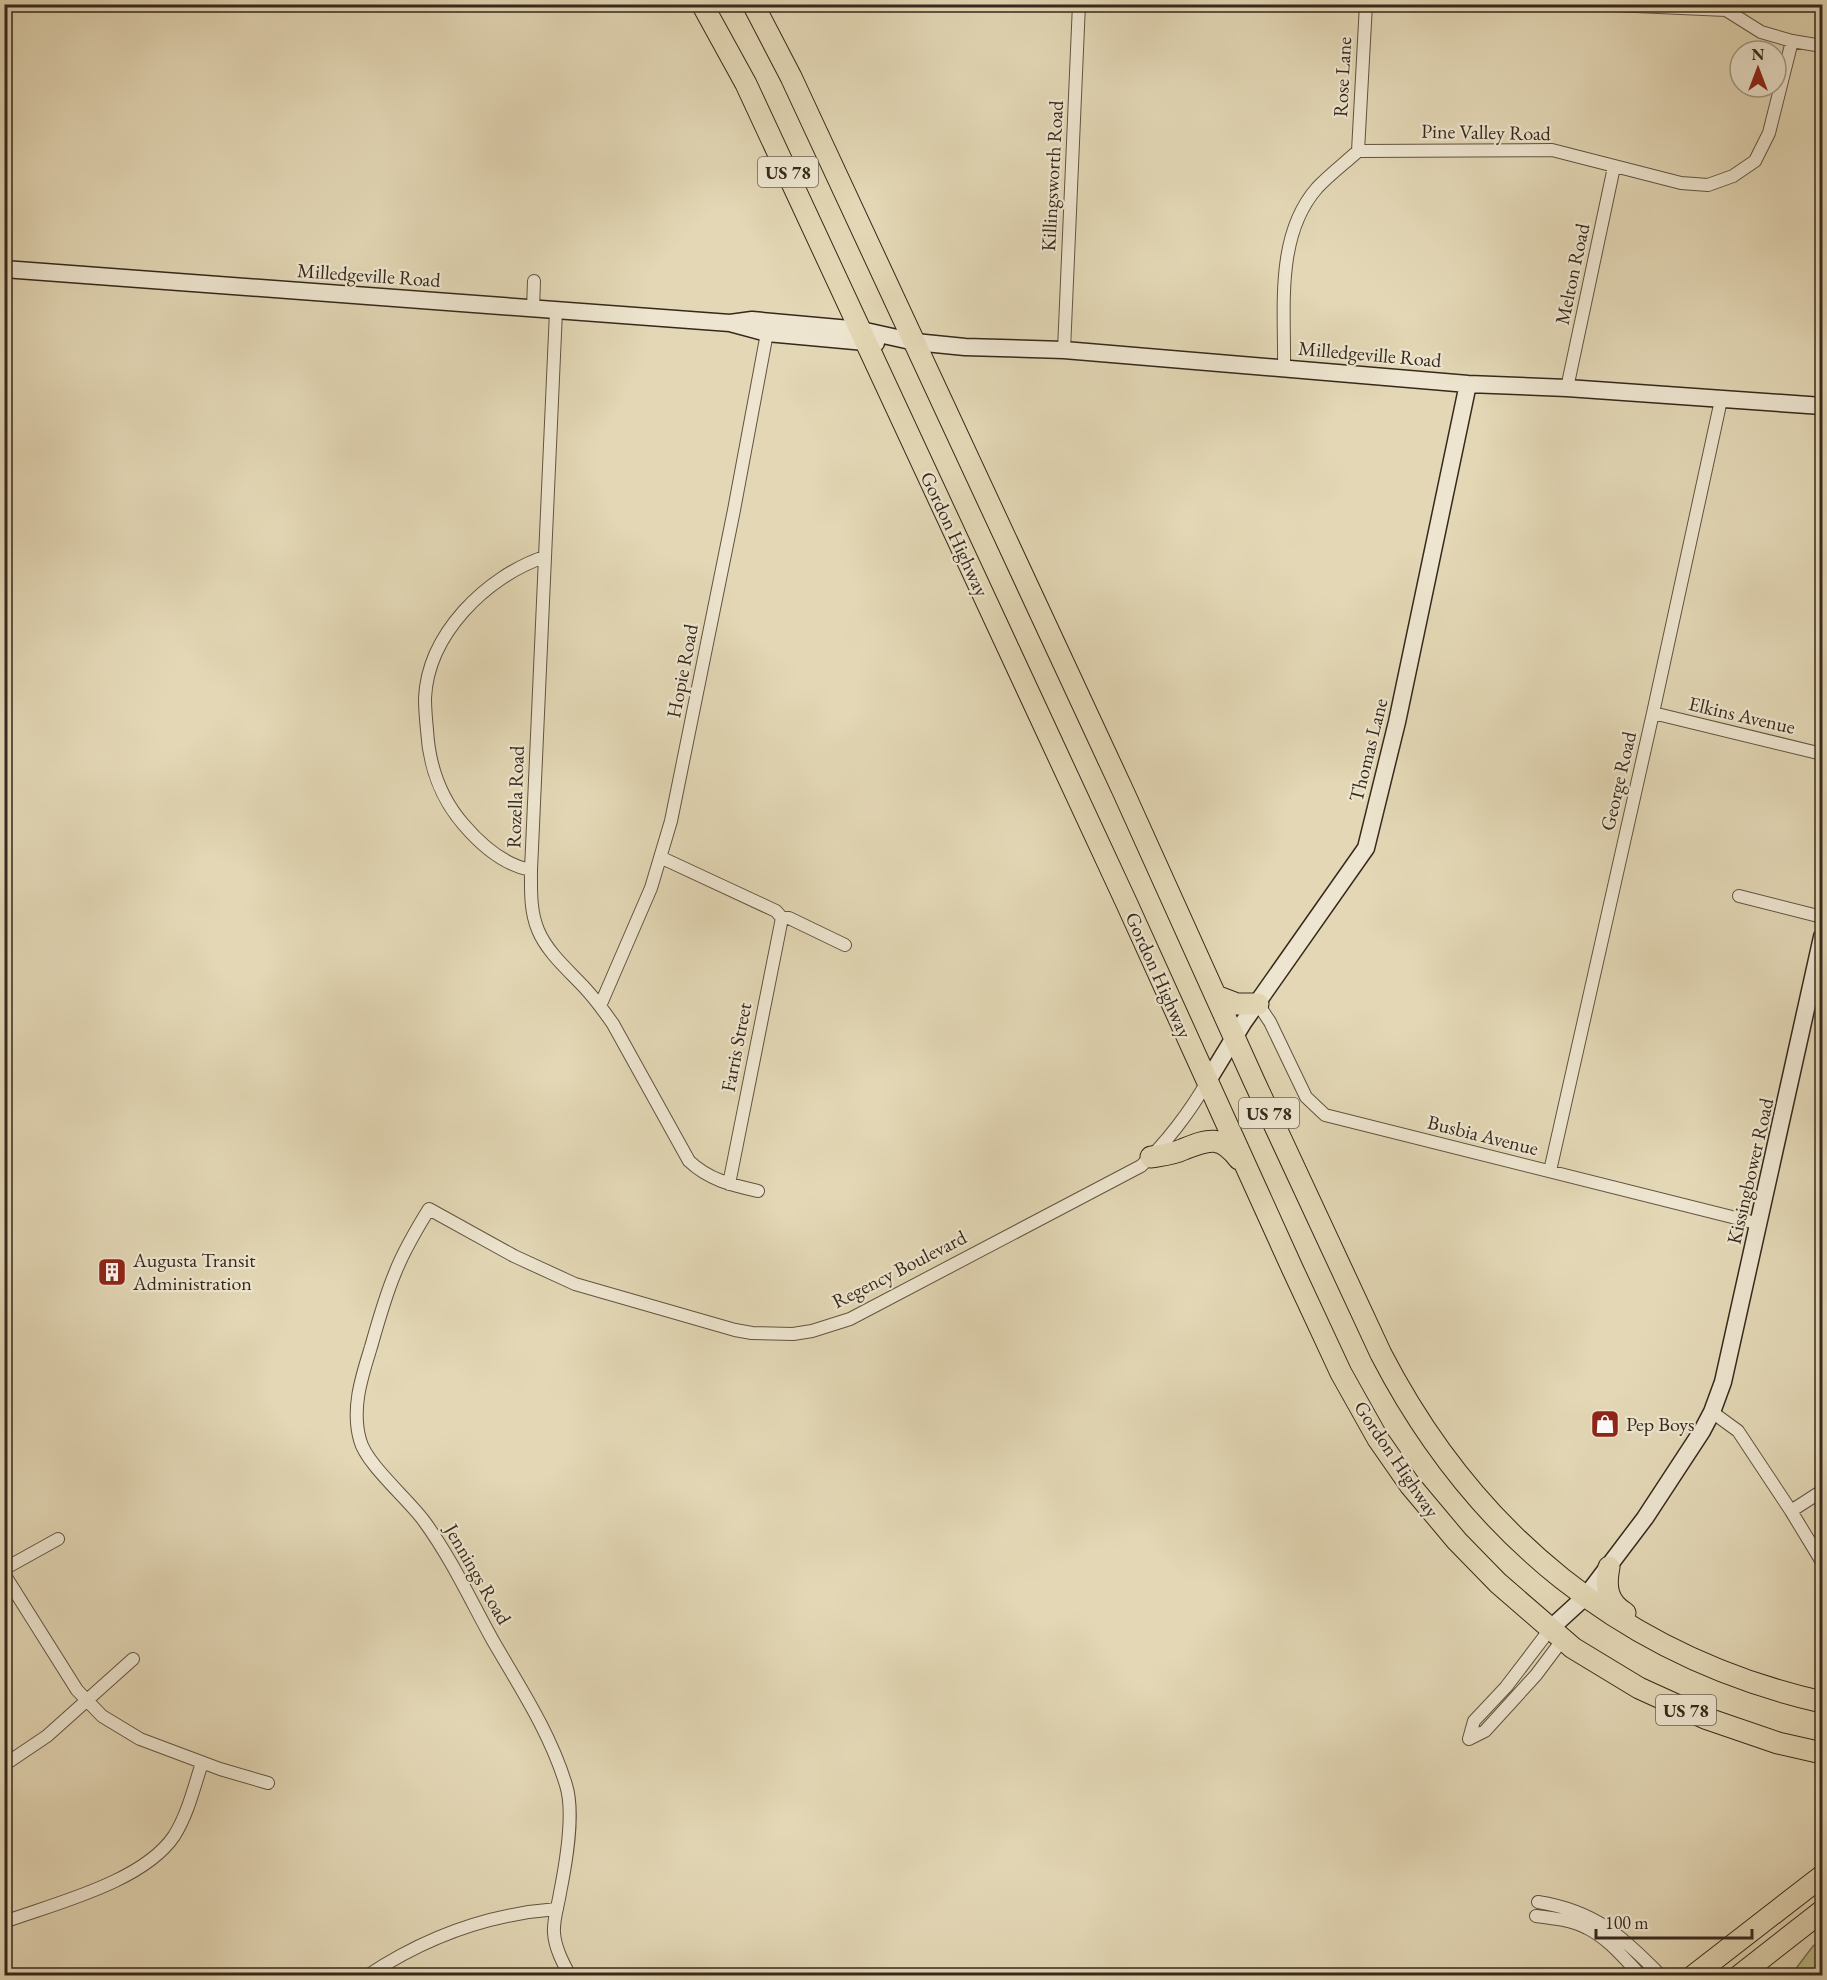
<svg xmlns="http://www.w3.org/2000/svg" width="1827" height="1980" font-family="'EB Garamond',serif">
<style>
.green{fill:#babc89;stroke:#787252;stroke-width:1.5}
.lines{fill:none;stroke-linecap:round;stroke-linejoin:round}
.street-casing{stroke:#615442;stroke-width:14}
.secondary-casing{stroke:#36291c;stroke-width:19}
.highway-casing{stroke:#36291c;stroke-width:23}
.street{stroke:#ede5cf;stroke-width:12}
.secondary{stroke:#ede5cf;stroke-width:16}
.highway{stroke:#e3d7b5;stroke-width:21}
.labels{text-anchor:middle;dominant-baseline:central;stroke-width:4.5;stroke-linejoin:round;paint-order:stroke}
.shield{fill:#ede5cf;stroke:#6d6152;stroke-width:1.5}
.shield-label{font-size:18px;font-weight:bold;fill:#36291c}
.street-label{font-size:20px;fill:#36291c;stroke:#ede5cf}
.poi-label{font-size:20px;fill:#36291c;stroke:#ede5cf;text-anchor:start}
</style>
<rect width="100%" height="100%" fill="#e3d7b5"/>
<filter id="stains"><feTurbulence type="fractalNoise" baseFrequency=".00333" numOctaves="4"/><feColorMatrix values="0 0 0 0 .2 0 0 0 0 .09 0 0 0 0 .02 0 0 0 .5 -.17"/></filter>
<radialGradient id="worn" r=".72"><stop offset=".6" stop-color="#630" stop-opacity="0"/><stop offset="1" stop-color="#630" stop-opacity=".3"/></radialGradient>
<!-- green -->
<path class="green" d="M1822 1940V1975H1791L1813 1946Z"/>
<g class="lines">
<!-- street casing -->
<g class="street-casing">
<path id="street" d="M1591 4 1726 10 1761 32 1792 41 1822 46
M1358 151 1366 4
M533 309 534 281
M556 311 531 870C531 890 530 911 538 930 547 952 568 970 584 987 595 999 604 1011 613 1024L689 1161C709 1180 732 1185 758 1191
M1064 350 1079 4
M1284 367C1285 309 1275 236 1317 188 1329 175 1345 163 1358 151L1552 150 1681 183 1708 185 1733 176 1755 161 1769 133 1792 41
M1567 388 1614 167
M1653 713 1822 754
M662 858 776 911 782 918 729 1184
M531 870C504 865 482 846 464 825 441 799 429 765 427 730 426 720 425 709 425 698 428 634 486 577 544 557
M1739 896 1822 917
M782 918H789L845 945
M1258 1004 1270 1022 1306 1097 1325 1115 1760 1224
M600 1006 651 888 671 821 734 510 767 333
M1550 1171 1653 713 1721 400
M1712 1412 1738 1431 1791 1511 1822 1562
M1791 1511 1822 1491
M4 1569 58 1539
M4 1574 77 1690 102 1716 140 1739 220 1769 268 1783
M1469 1739 1485 1731 1536 1675 1563 1639
M1469 1739 1474 1721 1506 1687 1551 1628
M4 1765 47 1736 133 1659
M1538 1902C1595 1911 1622 1936 1661 1976
M1536 1916C1553 1918 1572 1920 1587 1928 1608 1938 1625 1959 1641 1976
M4 1922C56 1903 143 1882 174 1836 188 1814 194 1787 202 1763
M367 1976C424 1938 488 1914 557 1909
M570 1976C563 1963 555 1948 554 1933 553 1920 558 1906 560 1893 566 1863 575 1813 566 1785 550 1732 519 1686 492 1639 470 1599 451 1558 424 1521 408 1499 366 1464 360 1440 351 1408 362 1376 371 1347 378 1322 385 1297 395 1273 404 1250 416 1230 429 1209L514 1256 575 1284 735 1330 752 1333 793 1334 812 1331 850 1319 1141 1166C1165 1145 1191 1110 1207 1082"/>
</g>
<!-- secondary casing -->
<g class="secondary-casing">
<path id="secondary" d="M4 269 730 323 767 333 876 343
M730 323 752 320 861 330 915 342 965 347 1064 350 1468 384 1567 388 1822 406
M1207 1082 1243 1023 1366 848 1397 722 1468 384
M1551 1628 1586 1596 1645 1518 1702 1431 1712 1412 1723 1382 1822 937"/>
</g>
<!-- highway casing -->
<g class="highway-casing">
<path id="highway" d="M702 4 746 84 1127 904 1293 1270 1341 1373 1378 1439 1410 1485 1457 1541 1498 1583 1573 1648 1639 1688 1705 1718 1778 1743 1822 1753
M753 4 791 77 1123 791 1254 1081 1381 1354C1474 1534 1624 1657 1822 1702
M1216 996 1237 1004H1258
M1151 1157C1162 1155 1174 1154 1184 1149 1209 1139 1221 1135 1239 1159
M1609 1567C1605 1587 1607 1602 1625 1613
M1693 1976 1822 1876
M1739 1976 1822 1911"/>
</g>
<!-- street -->
<use href="#street" class="street"/>
<!-- secondary -->
<use href="#secondary" class="secondary"/>
<!-- highway -->
<use href="#highway" class="highway"/>
</g>
<!-- icons -->
<defs>
<g id="building-square" transform="scale(1.5)"><rect x="-9" y="-9" width="18" height="18" rx="4" fill="#8f2418" stroke="#ede5cf"/><path d="M-4-6H4V6H1V3H-1V6H-4ZM-2.5-4.3h1.7v1.8h-1.7ZM.8-4.3h1.7v1.8H.8ZM-2.5-1h1.7V.8h-1.7ZM.8-1h1.7V.8H.8Z" fill="#fff"/></g>
<g id="shop-square" transform="scale(1.5)"><rect x="-9" y="-9" width="18" height="18" rx="4" fill="#8f2418" stroke="#ede5cf"/><path d="M-5-2.5h2.3a2.7 3.5 0 0 1 5.4 0H5L5.5 6h-11ZM-1.5-2.5h3a1.5 2.3 0 0 0-3 0Z" fill="#fff"/></g>
</defs>
<g fill-rule="evenodd">
<use href="#building-square" x="112" y="1272"/>
<use href="#shop-square" x="1605" y="1424"/>
</g>
<g class="labels">
<!-- shield labels -->
<g class="shield">
<rect x="758" y="157" width="60" height="30" rx="4.5"/>
<rect x="1239" y="1098" width="60" height="30" rx="4.5"/>
<rect x="1656" y="1695" width="60" height="30" rx="4.5"/>
</g>
<g class="shield-label">
<text x="788" y="172">US 78</text>
<text x="1269" y="1113">US 78</text>
<text x="1686" y="1710">US 78</text>
</g>
<!-- street labels -->
<g class="street-label">
<text transform="translate(1342 77) rotate(-87)">Rose Lane</text>
<text transform="translate(1486 132) rotate(1)">Pine Valley Road</text>
<text transform="translate(1052 176) rotate(-87)">Killingsworth Road</text>
<text transform="translate(1572 274) rotate(-78)">Melton Road</text>
<text transform="translate(369 275) rotate(4)">Milledgeville Road</text>
<text transform="translate(1370 354) rotate(5)">Milledgeville Road</text>
<text transform="translate(955 534) rotate(65)">Gordon Highway</text>
<text transform="translate(682 671) rotate(-79)">Hopie Road</text>
<text transform="translate(1742 715) rotate(13)">Elkins Avenue</text>
<text transform="translate(1368 750) rotate(-76)">Thomas Lane</text>
<text transform="translate(1618 781) rotate(-77)">George Road</text>
<text transform="translate(515 797) rotate(-88)">Rozella Road</text>
<text transform="translate(1159 975) rotate(66)">Gordon Highway</text>
<text transform="translate(736 1047) rotate(-79)">Farris Street</text>
<text transform="translate(1483 1135) rotate(14)">Busbia Avenue</text>
<text transform="translate(1750 1171) rotate(-77)">Kissingbower Road</text>
<text transform="translate(899 1269) rotate(-27)">Regency Boulevard</text>
<text transform="translate(1397 1459) rotate(56)">Gordon Highway</text>
<text transform="translate(478 1574) rotate(60)">Jennings Road</text>
</g>
<!-- poi labels -->
<g class="poi-label">
<text x="133" y="1260">Augusta Transit<tspan x="133" dy="23">Administration</tspan></text>
<text x="1626" y="1424">Pep Boys</text>
</g>
</g>
<!-- margin -->
<rect width="1827" height="1980" fill="none" stroke="#e3d7b5" stroke-width="24"/>
<rect x="6" y="6" width="1815" height="1968" fill="none" stroke="#36291c" stroke-width="3"/>
<rect x="12" y="12" width="1803" height="1956" fill="none" stroke="#36291c" stroke-width="1.5"/>
<!-- north arrow -->
<g transform="translate(1758 69)"><circle r="28" fill="#ede5cf" stroke="#a49a87" stroke-width="1.5"/>
<path d="M0-4.5L10 22L0 15L-10 22Z" fill="#8f2418"/>
<text y="-9" font-size="16" font-weight="bold" text-anchor="middle" fill="#36291c">N</text>
</g>
<!-- scale -->
<path d="M1596 1929v9h156v-9" fill="none" stroke="#36291c" stroke-width="3"/>
<text x="1605" y="1929" font-size="18" fill="#36291c" stroke="#ede5cf" stroke-width="4.5" paint-order="stroke">100 m</text>
<rect width="100%" height="100%" filter="url(#stains)"/>
<rect width="100%" height="100%" fill="url(#worn)"/>
</svg>
